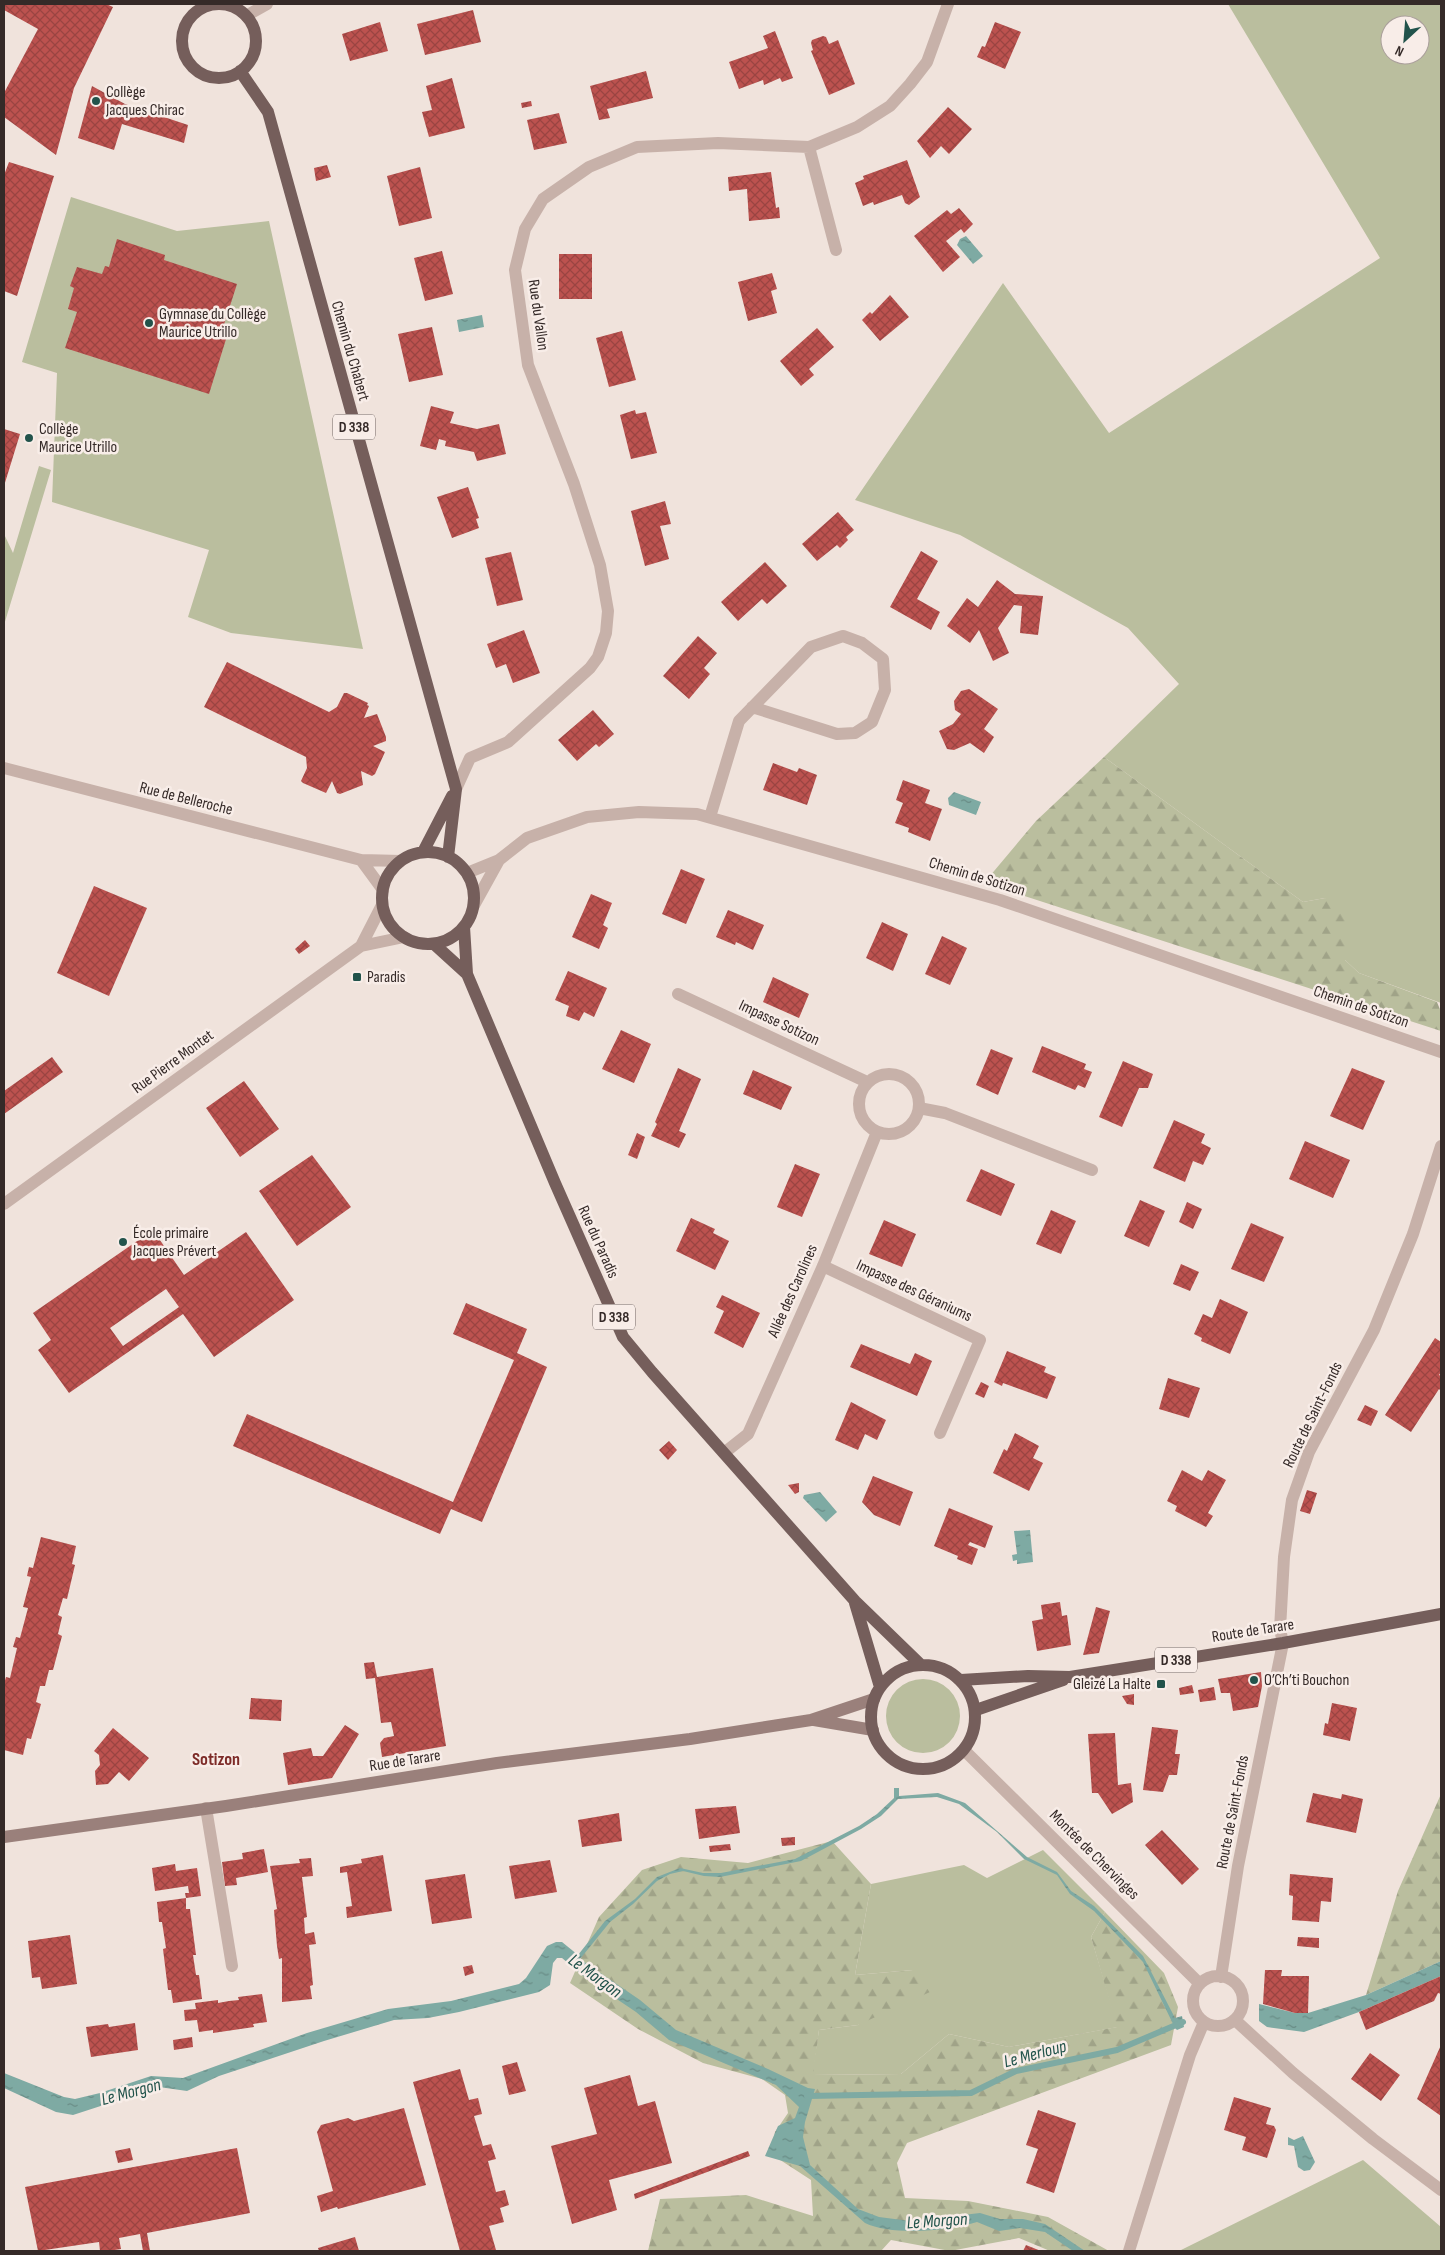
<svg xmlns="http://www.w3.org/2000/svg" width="1445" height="2255" font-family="'Sofia Sans Condensed',sans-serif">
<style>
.green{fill:#babe9e;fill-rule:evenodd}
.forest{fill:url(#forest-firs)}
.water{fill:url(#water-ripples)}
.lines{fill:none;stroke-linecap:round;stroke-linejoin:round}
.stream{stroke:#7eaaa3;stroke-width:6}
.building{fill:url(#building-cross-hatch);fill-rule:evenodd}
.minor{stroke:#c7b1a9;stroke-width:12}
.tertiary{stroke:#c7b1a9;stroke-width:12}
.secondary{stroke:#9a807b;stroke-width:12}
.primary{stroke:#755e5b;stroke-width:12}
.poi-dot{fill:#22534b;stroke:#f8ede8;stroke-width:2}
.labels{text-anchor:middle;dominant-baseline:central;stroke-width:5;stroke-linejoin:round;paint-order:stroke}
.shield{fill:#f8ede8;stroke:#706462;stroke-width:1}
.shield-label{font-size:15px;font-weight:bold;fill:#352a28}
.poi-label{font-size:16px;fill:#352a28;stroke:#f8ede8;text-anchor:start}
.street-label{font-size:16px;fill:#352a28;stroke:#f8ede8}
.neighbourhood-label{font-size:18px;font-weight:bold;fill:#7d2b28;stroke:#f8ede8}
.water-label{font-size:18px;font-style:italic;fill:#22534b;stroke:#f8ede8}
</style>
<defs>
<pattern id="forest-firs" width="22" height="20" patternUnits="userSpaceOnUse" patternTransform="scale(1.25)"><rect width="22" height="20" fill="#babe9e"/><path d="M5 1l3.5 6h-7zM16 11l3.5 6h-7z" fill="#a0a388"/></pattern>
<pattern id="water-ripples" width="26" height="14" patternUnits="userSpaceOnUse" patternTransform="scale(1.25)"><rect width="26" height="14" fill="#7eaaa3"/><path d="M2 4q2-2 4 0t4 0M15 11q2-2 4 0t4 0" fill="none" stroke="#688b85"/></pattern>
<pattern id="building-cross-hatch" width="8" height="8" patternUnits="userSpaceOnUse" patternTransform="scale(1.25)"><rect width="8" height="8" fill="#bc524f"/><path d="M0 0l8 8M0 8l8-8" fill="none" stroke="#9a4442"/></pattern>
</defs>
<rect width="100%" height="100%" fill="#f0e3dc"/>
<!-- green -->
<path class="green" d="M1228 4H1441V1003L1359 973 1345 960 1325 898 1303 902 1104 757 1179 684 1128 628 960 535 855 500 1003 283 1109 433 1380 258ZM1390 25H1420V55H1390Z
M71 197 177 231 269 221 363 649 231 633 188 617 209 550 52 502 57 373 22 362Z
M39 466 51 470 4 625V534L13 553Z
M886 1716a37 37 0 1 1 74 0a37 37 0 1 1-74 0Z
M1043 1850 1105 1912 1091 1937 1118 2027 1009 2047 949 2034 901 2074 812 2075 819 2030 858 2025 913 1970 855 1975 871 1884 964 1865 987 1878Z
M1363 2160 1441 2227V2251H1179Z"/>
<!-- forest -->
<path class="forest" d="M1104 757 1303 902 1325 898 1347 912 1345 960 1359 973 1437 1002 1441 1012V1031L984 883 1036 821Z
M1441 1794V1961L1366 1995 1398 1891Z
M832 1841 871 1884 855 1975 913 1970 930 1992 858 2025 819 2030 813 2075 901 2074 949 2034 1009 2047 1117 2027 1091 1937 1105 1912 1164 1973 1178 2007 1171 2045 907 2143 897 2163 905 2198 968 2201 1048 2217 1109 2251H1050L1019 2238 950 2251 891 2240 881 2251H648L660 2199 746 2195 813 2216 811 2180 771 2154 775 2132 788 2113 785 2095 762 2079 703 2063 638 2029 570 1983 599 1917 642 1870 681 1857 748 1863Z"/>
<!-- water -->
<path class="water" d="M966 236 983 256 973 264 957 245 960 239Z
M482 315 484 327 459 332 457 320Z
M954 792 981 802 976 815 949 805 948 798Z
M820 1492 837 1512 826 1522 803 1498 804 1495Z
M1030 1530 1033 1562 1017 1564V1560L1013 1561 1012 1555 1017 1554 1014 1531Z
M894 1788H899V1796L938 1793 965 1803 1027 1857 1057 1872 1071 1891 1094 1906 1143 1956 1175 2018 1182 2016 1184 2027 1177 2030 1175 2028 1143 1962 1094 1911 1070 1894 1057 1875 1024 1859 997 1832 959 1804 937 1797 898 1799 881 1816 861 1829 801 1861 720 1877 704 1876 683 1871 670 1874 657 1881 633 1904 610 1922 580 1959 640 2000 676 2030 768 2069 808 2088 815 2089 805 2122 803 2137 810 2165 858 2209 879 2217 910 2221 980 2213 1000 2219H1023L1045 2224 1085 2251H1073L1045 2232 1020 2228 999 2231 977 2222C950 2231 891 2236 865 2223L800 2166 765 2156 778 2126 795 2118 799 2107 776 2085 669 2040 636 2012 587 1979 562 1958H557L553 1963 550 1985 539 1992 459 2012 428 2018 394 2020 324 2041 219 2076 187 2091 159 2087 73 2115 56 2112 4 2088V2073L64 2097 75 2099 100 2093 151 2076 183 2078 307 2033 388 2009 451 2001 519 1984 526 1978 547 1946 556 1942H562L578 1955 605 1921 635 1899 657 1877 680 1868 703 1873H721L795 1859 859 1826 877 1814 894 1798Z
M1441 1961V1976L1359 2012 1304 2032 1267 2027 1259 2021V2004L1295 2013H1308L1366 1995Z
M1303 2136 1315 2162 1310 2170 1304 2171 1298 2167 1294 2146 1288 2145V2137L1294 2140Z"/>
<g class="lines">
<!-- stream -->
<path class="stream" d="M807 2096 971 2093 1016 2071 1117 2050 1183 2022"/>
</g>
<!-- building -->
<path class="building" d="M4 4H106L113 7 74 88 56 155 4 117V93L38 29 4 10Z
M473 10 481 42 425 55 417 24Z
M380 22 388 51 350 61 342 34Z
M995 22 1021 32 1005 69 977 57 982 46 985 47Z
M775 31 793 78 782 82 780 78 764 85 763 80 739 89 729 62 768 48 763 36Z
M823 36 826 37 829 44 838 40 855 84 829 95 811 51 813 50 811 43 812 40Z
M646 71 653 98 607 109 610 118 599 120 590 86Z
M452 78 465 128 429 137 422 112 432 110 426 86Z
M92 86 125 104 188 125 184 143 122 124 114 150 78 138Z
M531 101 532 106 522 108 521 103Z
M948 107 972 129 949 154 941 146 930 158 917 141Z
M559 113 567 143 534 150 527 120Z
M907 160 920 197 909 205 905 203 902 195 874 205 873 202 863 206 855 183 864 179 863 176Z
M9 162 54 176 17 296 4 291V175Z
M327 165 331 177 316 181 314 168Z
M420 167 432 218 399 226 387 176Z
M771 172 776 208 779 207 780 218 749 221 747 189 729 191 728 177Z
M959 208 973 224 964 233 961 229 946 241 960 257 943 272 914 236 947 210 951 214Z
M117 239 165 255 164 260 237 284 221 334 227 336 209 394 65 348 77 312 68 309 74 288 70 286 77 267 102 274 105 266 109 267Z
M442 251 453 294 425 301 414 258Z
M559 254H592V299H559Z
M772 273 777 289 771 291 777 313 748 321 738 282Z
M890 295 909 317 880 341 862 320 870 312 872 314Z
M432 327 443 375 409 382 398 334Z
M817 328 834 347 809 369 814 375 801 386 780 361Z
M622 331 636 380 609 387 596 338Z
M431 406 454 412 450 423 477 429 499 424 506 454 477 461 474 452 445 446 446 441 439 439 436 450 420 446Z
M635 410 636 414 646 412 657 453 631 459 620 415Z
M4 429 20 434 4 486Z
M468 487 479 518 476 519 479 528 452 538 437 497Z
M665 501 671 524 660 526 669 559 645 566 631 511Z
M838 512 854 530 846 537 848 540 840 548 837 545 817 561 802 544Z
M921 551 938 561 917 599 940 612 931 630 890 607Z
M511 552 523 600 497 606 485 558Z
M765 562 787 586 767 604 762 599 738 621 721 602Z
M997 580 1015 594 1043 596 1038 635 1020 633 1022 606 1014 605 998 628 1009 653 993 661 979 630 970 643 947 626 967 598 978 607Z
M524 630 540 673 513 683 506 664 496 668 487 644Z
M698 636 717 653 704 668 710 674 689 699 663 676Z
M227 662 329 712 337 707 344 693H347L368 703 367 705 369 706 364 718 377 714 386 737V741L373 746 385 752 375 774 372 776 361 771 363 785 340 794 337 793 332 781 326 793 303 783 301 781 307 768 306 757 204 707Z
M969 689 998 709 984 729 994 737 984 753 970 743 954 750 947 749 939 731 953 724 961 714 955 710 954 701 961 691Z
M593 710 614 734 599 747 596 744 577 761 558 740Z
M773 763 797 772 799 768 817 775 807 805 763 790Z
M903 780 930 790 925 803 942 809 930 841 908 832 909 828 895 823 903 803 896 800Z
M681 869 705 879 686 924 662 914Z
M94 886 147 908 109 996 57 973Z
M591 894 612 903 603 925 608 928 599 949 572 937Z
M728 910 764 925 753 950 736 942 735 945 716 937Z
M882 922 908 934 893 971 866 958Z
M942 936 967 948 950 985 925 974Z
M305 940 310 946 299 954 295 949Z
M568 971 607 988 594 1017 584 1012 579 1021 566 1016 569 1006 555 1000Z
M773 977 809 994 799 1018 763 1002Z
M621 1030 651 1044 634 1083 602 1069Z
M1042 1046 1086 1064 1084 1069 1092 1072 1085 1088 1078 1085 1075 1090 1032 1072Z
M991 1049 1013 1058 998 1095 976 1085Z
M52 1057 63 1072 4 1114V1091Z
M1123 1061 1153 1074 1148 1088H1139L1122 1127 1099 1117Z
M678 1068 701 1079 679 1131 686 1134 679 1148 651 1136 657 1124 655 1122Z
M1352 1068 1385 1081 1363 1130 1330 1116Z
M753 1070 792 1087 781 1110 743 1094Z
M244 1081 279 1129 240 1157 206 1108Z
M1174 1120 1205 1134 1201 1143 1211 1148 1203 1165 1193 1161 1185 1182 1153 1168Z
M637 1133 645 1137 637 1159 628 1155Z
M1305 1141 1350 1160 1333 1198 1289 1179Z
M312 1155 351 1207 297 1246 259 1191Z
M795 1164 820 1174 802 1217 777 1207Z
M981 1169 1015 1184 1001 1216 966 1201Z
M1140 1200 1165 1211 1149 1247 1124 1236Z
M1187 1202 1202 1209 1193 1229 1179 1222Z
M1051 1210 1076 1221 1061 1254 1036 1244Z
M691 1218 715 1229 713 1233 729 1241 715 1270 676 1251Z
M884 1220 916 1234 902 1267 869 1254Z
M1251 1223 1284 1237 1264 1282 1231 1269Z
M153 1230 184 1275 246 1232 294 1300 214 1357 183 1314 69 1393 38 1350 51 1340 33 1313ZM166 1289 179 1307 123 1346 110 1328Z
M1181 1264 1199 1272 1190 1291 1173 1284Z
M722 1295 760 1313 743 1348 714 1333 724 1311 716 1307Z
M1220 1299 1248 1312 1230 1354 1201 1341 1202 1338 1194 1334 1203 1314 1212 1318Z
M466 1303 527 1329 517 1353 547 1367 482 1522 451 1509 440 1534 233 1446 247 1414 453 1502 514 1360 453 1334Z
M1435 1338 1441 1342V1372L1439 1375 1441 1376V1391L1439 1389 1411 1432 1385 1415Z
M861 1344 910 1364 915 1353 932 1361 917 1396 850 1367Z
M1007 1351 1046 1367 1044 1372 1056 1377 1047 1399 1003 1383 1002 1386 994 1382Z
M1168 1378 1200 1388 1189 1418 1159 1409Z
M981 1382 989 1386 984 1398 975 1394Z
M851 1402 886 1420 877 1440 865 1434 858 1450 835 1440Z
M1365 1405 1378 1411 1371 1426 1357 1420Z
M1015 1433 1039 1446 1033 1458 1043 1463 1029 1491 993 1473 1004 1449 1007 1451Z
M669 1441 677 1450 668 1460 659 1450Z
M1182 1470 1202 1481 1208 1470 1226 1480 1208 1513 1213 1516 1206 1527 1175 1511 1177 1506 1167 1501Z
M873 1476 913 1492 900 1526 874 1515 862 1502Z
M799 1483V1492L795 1494 788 1485Z
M1307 1490 1317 1493 1310 1514 1300 1511Z
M949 1508 993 1526 985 1548 970 1542 968 1545 978 1549 972 1565 957 1559 958 1556 934 1546Z
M41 1537 76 1546 72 1564 75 1565 67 1599 63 1598 58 1615 62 1617 58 1634 62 1636 53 1670H49L45 1686H40L36 1702 41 1704 31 1739 27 1738 23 1755 4 1750V1684L6 1677 10 1678 17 1648 13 1647 16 1637 20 1638 28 1608 23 1607 31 1577 27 1576 29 1567 33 1568Z
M1060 1602 1062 1616 1067 1615 1071 1645 1037 1651 1032 1621 1043 1619 1041 1605Z
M1096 1607 1110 1611 1099 1653 1083 1655Z
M374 1662 377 1677 433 1668 446 1746 382 1757 380 1743 384 1738 394 1736 391 1722 381 1723 375 1678 366 1679 364 1663Z
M1261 1672 1262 1686 1258 1707 1233 1711 1230 1693H1221L1218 1679Z
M1192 1685 1194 1693 1180 1695 1179 1688Z
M1214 1687 1216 1700 1200 1702 1198 1690Z
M1134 1694V1705L1127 1704 1122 1696Z
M251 1698 282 1700 281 1721 249 1719Z
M1332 1703 1357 1708 1350 1741 1323 1735 1325 1723 1328 1724Z
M345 1725 359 1734 332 1778 288 1785 283 1753 311 1748 313 1756H323Z
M1152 1727 1178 1730 1175 1754H1180L1177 1775H1169L1163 1792 1143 1790Z
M113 1728 149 1758 129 1781 119 1772 108 1784 96 1785 95 1771 100 1765 99 1755 94 1751Z
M1115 1733 1118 1785 1131 1783 1133 1802 1112 1814 1098 1793H1092L1088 1734Z
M1313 1793 1341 1799 1342 1794 1363 1799 1356 1833 1306 1822Z
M736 1806 740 1833 699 1839 695 1809Z
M619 1813 622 1841 582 1847 578 1820Z
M1162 1830 1199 1869 1182 1885 1145 1845Z
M795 1837V1845L782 1846 781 1838Z
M730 1844 731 1850 710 1852 709 1846Z
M264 1849 268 1872 236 1878 237 1885 225 1886 222 1862 243 1859 242 1853Z
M383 1855 392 1911 347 1918 346 1907 352 1906 347 1872 340 1873V1867L362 1863 361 1859Z
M311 1858 313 1876 302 1877 307 1917 304 1918 305 1934 314 1932 316 1944 309 1945 313 1985 310 1986 312 1999 282 2002V1958L279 1959 277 1946 274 1910 277 1909 270 1866 300 1863 299 1859Z
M550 1860 557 1892 515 1899 509 1866Z
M175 1864 176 1871 197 1868 201 1896 186 1898V1909H190L196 1955H193L196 1975H199L202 1999 173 2003 171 1990H168L163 1949 166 1948 162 1922H159L157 1902 186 1898 185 1893H189L188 1886 155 1891 152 1868Z
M465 1874 472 1918 432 1924 425 1880Z
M1290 1874 1333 1878 1331 1902 1321 1901 1319 1922 1292 1920 1293 1896 1289 1895Z
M70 1935 77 1984 42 1989 40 1977 32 1978 28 1941Z
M1298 1937 1319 1938V1948L1297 1946Z
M472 1965 474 1973 465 1976 463 1967Z
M1265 1970H1282L1281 1976H1309L1308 2013H1295L1263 2004Z
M1441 1976V1994L1438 1993 1434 2001 1366 2030 1359 2012Z
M262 1994 267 2022 253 2024 254 2027 213 2033V2030L199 2032 197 2020 185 2021 184 2010 196 2009 195 2003 218 2000V2003L229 2001 239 2000 238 1997Z
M135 2023 138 2050 91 2057 86 2027 108 2024 109 2027Z
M192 2037 193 2047 174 2050 173 2040Z
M1441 2045V2116L1417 2099Z
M1370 2053 1400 2075 1381 2101 1351 2079Z
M517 2062 526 2091 509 2095 502 2066Z
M460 2069 469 2100 478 2098 482 2114 474 2116 483 2146 491 2144 496 2159 488 2161 496 2192 505 2190 509 2205 500 2208 504 2222 489 2226 496 2250 492 2251H460L413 2082Z
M630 2075 638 2106 655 2101 672 2163 609 2180 617 2210 572 2224 551 2146 597 2134 584 2088Z
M1234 2097 1271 2108 1266 2124 1274 2126 1276 2130 1267 2158 1242 2150 1246 2137 1224 2130Z
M404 2108 426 2185 338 2209 337 2207 321 2212 317 2196 333 2191 317 2132 321 2125 348 2118 354 2121Z
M1038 2110 1076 2123 1054 2193 1026 2183 1038 2149 1026 2145Z
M130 2148 133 2160 118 2163 115 2151Z
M237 2148 250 2213 147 2233 150 2251H143L140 2234 119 2238 121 2249 108 2251H100L99 2242 38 2251 25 2187Z
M748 2151 750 2156 635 2199 634 2194Z
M355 2237 359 2251H319L318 2248Z
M1026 2245 1041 2251H1023Z"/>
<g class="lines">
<!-- minor -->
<path class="minor" d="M246 16 267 4
M809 147 836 250
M4 768 361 860 401 861
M456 789 470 758 508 742 590 668 598 657 606 633 608 611 600 565 574 484 528 365 515 270 525 229 543 199 589 167 637 147 718 143 809 147 857 127 890 106 910 84 927 62 948 4
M710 817 739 721 811 647 843 636 862 643 883 659 885 690 872 722 855 733 837 734 752 707
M361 860 383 890
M467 873 499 860 527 838 587 817 639 812 697 814 1000 900 1441 1052
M473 907 499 860
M361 946 382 905
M678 994 867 1082
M859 1104a30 30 0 1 1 60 0a30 30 0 1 1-60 0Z
M919 1108 945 1113 1092 1170
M4 1204 361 946 404 937
M823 1266 980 1340 940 1433
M724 1453 748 1434 823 1266 877 1132
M1283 1643 1280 1629 1284 1557 1292 1500 1309 1452 1374 1330 1413 1234 1441 1146
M206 1808 232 1966"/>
<!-- tertiary -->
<path class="tertiary" d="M964 1750 1200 1984
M1193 2001a25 25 0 1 1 50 0a25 25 0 1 1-50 0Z
M1221 1977 1238 1866 1283 1643
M1235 2020 1293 2073 1373 2139 1441 2190
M1129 2251 1190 2055 1204 2022"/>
<!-- secondary -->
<path class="secondary" d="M814 1720 873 1730
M4 1837 226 1806 497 1763 690 1739 811 1720 874 1699"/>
<!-- primary -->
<path class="primary" d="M182 41a37 37 0 1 1 74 0a37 37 0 1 1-74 0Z
M240 71 268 112 456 789 448 857
M423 852 452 796
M382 898a46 46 0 1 1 92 0a46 46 0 1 1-92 0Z
M464 927 467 974 555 1183 623 1337 652 1372 855 1601 920 1664
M434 944 467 974
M855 1603 880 1687
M871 1717a52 52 0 1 1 104 0a52 52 0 1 1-104 0Z
M961 1680 1028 1676 1070 1677 1283 1643 1441 1614
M976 1710 1063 1680"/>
</g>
<!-- markers -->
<g class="poi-dot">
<circle cx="96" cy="101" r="5"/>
<circle cx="149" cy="323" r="5"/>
<circle cx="29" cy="438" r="5"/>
<rect x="352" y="972" width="10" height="10" rx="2.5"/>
<circle cx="123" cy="1242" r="5"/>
<circle cx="1254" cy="1680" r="5"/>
<rect x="1156" y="1679" width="10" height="10" rx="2.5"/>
</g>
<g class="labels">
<!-- shield labels -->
<g class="shield">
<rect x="333" y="414.5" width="42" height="25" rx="4"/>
<rect x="593" y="1304.5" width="42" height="25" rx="4"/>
<rect x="1155" y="1647.5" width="42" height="25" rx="4"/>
</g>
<g class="shield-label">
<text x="354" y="427">D 338</text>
<text x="614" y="1317">D 338</text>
<text x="1176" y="1660">D 338</text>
</g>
<!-- poi labels -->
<g class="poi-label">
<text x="106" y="92">Collège<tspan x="106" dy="18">Jacques Chirac</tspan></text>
<text x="159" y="314">Gymnase du Collège<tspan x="159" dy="18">Maurice Utrillo</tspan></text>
<text x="39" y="429">Collège<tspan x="39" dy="18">Maurice Utrillo</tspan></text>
<text x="367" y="977">Paradis</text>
<text x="133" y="1233">École primaire<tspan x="133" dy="18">Jacques Prévert</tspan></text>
<text x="1264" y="1680">O’Ch’ti Bouchon</text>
<text x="1151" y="1684" text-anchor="end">Gleizé La Halte</text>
</g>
<!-- street labels -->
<g class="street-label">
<text transform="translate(538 315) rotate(82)">Rue du Vallon</text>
<text transform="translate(350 351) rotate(74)">Chemin du Chabert</text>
<text transform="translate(186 799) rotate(14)">Rue de Belleroche</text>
<text transform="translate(977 877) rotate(17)">Chemin de Sotizon</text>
<text transform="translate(1361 1007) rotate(19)">Chemin de Sotizon</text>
<text transform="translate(779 1023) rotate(25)">Impasse Sotizon</text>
<text transform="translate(173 1062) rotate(-36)">Rue Pierre Montet</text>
<text transform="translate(598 1242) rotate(66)">Rue du Paradis</text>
<text transform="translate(793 1291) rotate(-66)">Allée des Carolines</text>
<text transform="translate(914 1291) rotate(25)">Impasse des Géraniums</text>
<text transform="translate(1313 1415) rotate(-64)">Route de Saint-Fonds</text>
<text transform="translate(1253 1631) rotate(-9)">Route de Tarare</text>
<text transform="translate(405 1761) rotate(-9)">Rue de Tarare</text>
<text transform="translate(1233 1812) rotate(-79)">Route de Saint-Fonds</text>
<text transform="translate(1094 1855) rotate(45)">Montée de Chervinges</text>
</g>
<!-- neighbourhood labels -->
<g class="neighbourhood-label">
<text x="216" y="1759">Sotizon</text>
</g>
<!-- water labels -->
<g class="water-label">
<text transform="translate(595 1976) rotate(36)">Le Morgon</text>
<text transform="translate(1035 2054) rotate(-15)">Le Merloup</text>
<text transform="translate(131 2092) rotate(-15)">Le Morgon</text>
<text transform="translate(937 2221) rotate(-4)">Le Morgon</text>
</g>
</g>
<!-- border -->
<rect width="1445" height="2255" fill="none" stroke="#352a28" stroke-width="10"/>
<!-- north arrow -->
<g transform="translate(1405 40) rotate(206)"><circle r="24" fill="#f8ede8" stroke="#aa9f9b"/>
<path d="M0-4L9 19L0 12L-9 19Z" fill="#22534b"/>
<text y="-8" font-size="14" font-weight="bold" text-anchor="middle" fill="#352a28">N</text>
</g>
</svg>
